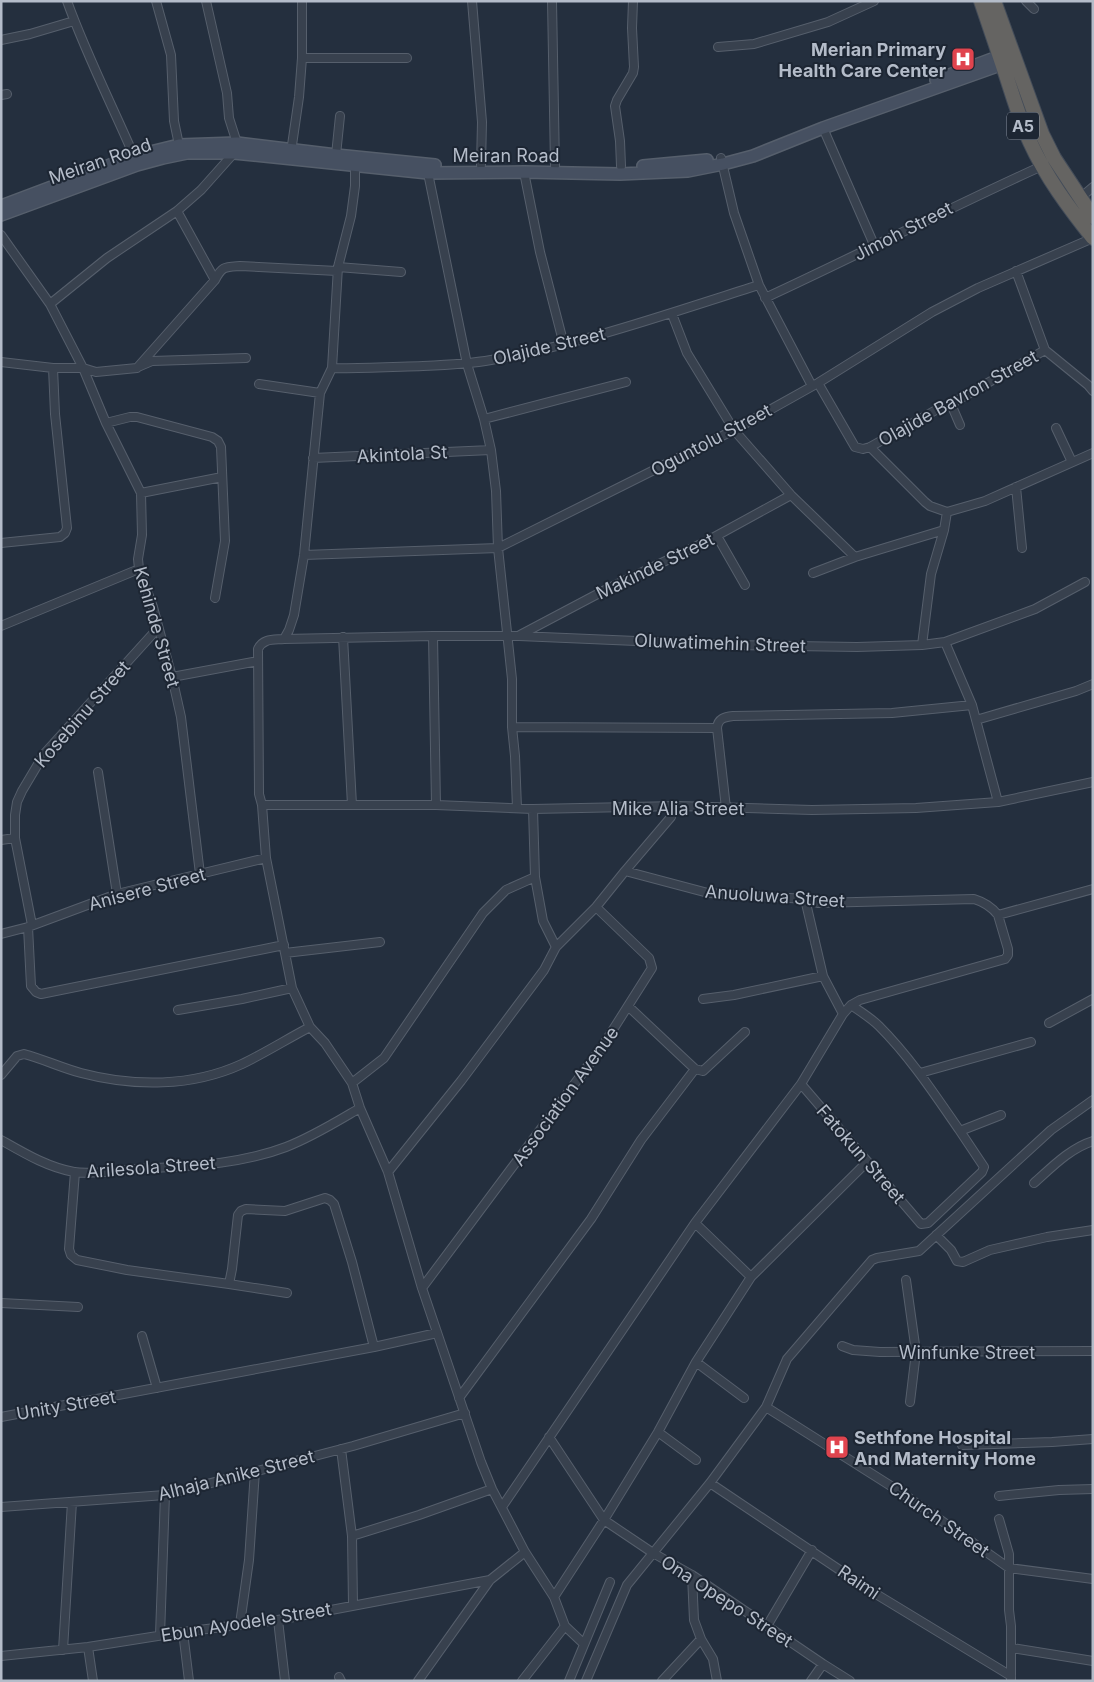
<svg xmlns="http://www.w3.org/2000/svg" width="1094" height="1682" font-family="Inter,sans-serif">
<style>
.lines{fill:none;stroke-linecap:round;stroke-linejoin:round}
.minor-casing{stroke:#565f6c;stroke-width:10}
.secondary-casing{stroke:#565f6c;stroke-width:14}
.trunk-casing{stroke:#434c59;stroke-width:16}
.minor{stroke:#38414e;stroke-width:8}
.secondary{stroke:#465061;stroke-width:11}
.trunk{stroke:#656462;stroke-width:14}
.labels{text-anchor:middle;dominant-baseline:central;stroke-width:4;stroke-linejoin:round;paint-order:stroke}
.shield{fill:#1d2633;stroke:#878f9c;stroke-width:1}
.shield-label{font-size:16px;font-weight:bold;fill:#b4bcc9}
.poi-label{font-size:18px;font-weight:bold;fill:#b4bcc9;stroke:#1d2633;text-anchor:end}
.street-label{font-size:18px;fill:#b4bcc9;stroke:#1d2633}
</style>
<rect width="100%" height="100%" fill="#242f3e"/>
<g class="lines">
<!-- minor casing -->
<g class="minor-casing">
<path id="minor" d="M67 1C86 54 112 105 134 156
M156 1 171 55 174 121 179 145
M206 1 227 93 229 118 237 143
M472 1 482 122 481 165
M552 1 555 166
M1026 1 1034 9
M1 40 30 34 74 21
M718 47 754 44 828 22 874 1
M302 58H407
M1 95 7 94
M823 128 875 247
M291 152 299 97 302 58V1
M336 155 340 116
M721 158 734 213 759 285 812 386
M355 166V186L351 216 338 267 332 368 320 393 304 555 294 615 289 630 284 639C274 640 263 638 258 649L259 794 262 805 266 858 292 988 310 1027 325 1043 352 1083 360 1108 388 1172 422 1288 481 1462 492 1489 525 1552 554 1597 565 1626 522 1681
M621 166 620 141 615 106 617 100 633 73 634 67 632 28 633 1
M524 172 540 252 564 345
M428 173 467 364 484 419 491 450 496 491 498 548 512 679V727L515 756 517 808
M1080 198 1093 187
M177 211 215 280
M1 235 50 304 83 368 106 423 141 493 142 535 138 559 139 569 153 607 172 677 181 717 200 874
M338 267 401 272
M1016 271 1045 350 1088 385 1093 391
M765 298C858 255 949 208 1042 166
M50 304 107 258 177 211 201 190 234 153
M672 314 687 353 734 430 791 495 855 557
M1 362 53 368H83L96 372 137 368 215 280C222 266 225 267 240 266L337 271
M138 367 152 361 246 358
M332 368C362 369 393 367 423 366 446 365 469 364 491 360 583 344 670 313 759 285
M818 383 855 447 863 449 870 447 936 410 951 404 1045 350
M259 384 320 393
M951 404 960 425
M484 419 626 382
M106 423 130 417H137L212 437 218 441 221 447 225 541 215 598
M1056 428 1072 462
M870 447 925 502 930 506 947 512 944 530 931 574 922 645
M313 458 491 450
M1016 487 1022 548
M141 493 222 477
M947 512 985 501 1093 453
M717 536 745 585
M1 543 60 537 65 533 67 528 55 414 53 368
M304 555 498 548 734 430 818 383 932 312 978 288 1093 238
M813 573 855 557 944 530
M1 626 139 569
M520 635 607 589 707 541 791 495
M433 636 436 805
M343 637 352 805
M284 639 433 636H519L730 645 857 647 922 645 945 642 1035 609 1085 582
M945 642 972 705 998 802
M172 677 258 661
M976 720 1076 691 1093 684
M512 727 717 728C718 718 725 717 733 716L892 713 972 705
M717 728 726 808
M98 772 117 894
M262 805H436L533 809 677 806 812 810 916 808 998 802 1093 782
M1 840 15 838
M625 871 671 817
M535 877 543 921 556 947
M805 899 823 976 843 1014
M32 925 15 838V815L17 802 22 791 44 754 158 628
M28 927 31 986 36 992 41 994 284 945
M1 934 28 927 117 894 266 858
M285 953 380 942
M703 999 734 995 823 976
M851 1005C861 1012 871 1018 879 1026 911 1058 935 1095 960 1131L1001 1115
M629 1007 695 1069 703 1071 745 1032
M178 1010 242 999 292 988
M1049 1023 1093 999
M920 1073 1031 1042
M1 1075 17 1056 24 1054C43 1059 62 1068 81 1073 134 1087 192 1087 242 1064 265 1053 287 1039 310 1027
M352 1083 384 1058 483 913 506 890 535 877 533 809
M801 1084 921 1224 928 1223 982 1172 984 1167 960 1131
M1 1140C24 1153 47 1167 74 1172 91 1175 121 1170 139 1169 188 1166 239 1165 286 1147 312 1137 336 1122 360 1108
M75 1172 69 1249 71 1255 77 1260 127 1270 229 1284 232 1269 238 1215 241 1211 246 1209 285 1211 325 1198 330 1200 334 1204 352 1262 374 1347
M388 1172 461 1081 544 970 556 947 596 907 625 871 708 893 805 899 818 903 974 899C984 902 991 906 998 915L1093 889
M1034 1183C1051 1168 1070 1148 1093 1141
M695 1223 751 1277
M936 1235 951 1250 957 1261 963 1262 990 1250 1047 1237 1093 1230
M906 1280 916 1352 910 1402
M229 1284 287 1293
M422 1288 602 1047 652 968 649 958 596 907
M1 1303 78 1307
M142 1336 157 1388
M842 1346 853 1350 880 1352 1093 1351
M696 1362 744 1398
M459 1398 591 1219 641 1140 695 1069
M766 1407 902 1493 1009 1568 1093 1579
M1 1417 374 1347 437 1333
M658 1432 696 1460
M549 1437 604 1520 653 1553 692 1575 823 1664 850 1681
M962 1445 1052 1442 1093 1439
M341 1449 352 1536 353 1605
M710 1483 871 1591 1011 1676
M999 1496 1059 1490 1093 1489
M1 1507 165 1495 353 1446 465 1413
M502 1507 695 1223 801 1084 843 1014 851 1005 860 1000 1005 959 1008 955V949L998 915
M999 1519 1009 1554V1610L1011 1626V1680
M352 1536 419 1515 492 1489
M692 1575 694 1620 701 1639 713 1659 717 1681
M554 1597 604 1520 658 1432 696 1362 751 1277 867 1162
M278 1620 285 1681
M240 1624 249 1560 255 1471
M565 1626 584 1644
M767 1626 812 1550
M183 1632 189 1681
M160 1635 165 1495
M88 1647 93 1681
M1012 1648 1093 1661
M63 1650 72 1502
M1 1656 88 1647 183 1632 278 1620 490 1580
M339 1677 341 1681
M418 1681 490 1580 525 1552
M569 1681 610 1582
M586 1681 627 1585 710 1483 766 1407 787 1359 872 1260 877 1258 919 1251 1051 1130 1093 1100
M662 1681 701 1639
M811 1681 823 1664"/>
</g>
<!-- secondary casing -->
<g class="secondary-casing">
<path id="secondary" d="M936 80 1000 56
M643 166 707 160
M1 206 134 156 179 145 237 143 336 155 435 165
M1 215 137 165 163 158 187 153H234L428 173 524 172 620 174 688 171 723 164 753 156 823 128 1003 64"/>
</g>
<!-- trunk casing -->
<g class="trunk-casing">
<path id="trunk" d="M981 1C988 22 995 42 1002 63 1011 89 1018 116 1030 142 1046 177 1069 208 1093 238
M994 1 1042 134 1054 158 1093 217"/>
</g>
<!-- minor -->
<use href="#minor" class="minor"/>
<!-- secondary -->
<use href="#secondary" class="secondary"/>
<!-- trunk -->
<use href="#trunk" class="trunk"/>
</g>
<!-- icons -->
<defs>
<g id="hospital-square" transform="scale(1.25)"><rect x="-9" y="-9" width="18" height="18" rx="4" fill="#e0444e" stroke="#1d2633"/><path d="M-5-5h3v3.5h4V-5h3V5h-3V1.5h-4V5h-3Z" fill="#fff"/></g>
</defs>
<g fill-rule="evenodd">
<use href="#hospital-square" x="963" y="59"/>
<use href="#hospital-square" x="837" y="1447"/>
</g>
<g class="labels">
<!-- shield labels -->
<rect class="shield" x="1007" y="112.5" width="32" height="27" rx="4"/>
<g class="shield-label">
<text x="1023" y="126">A5</text>
</g>
<!-- poi labels -->
<g class="poi-label">
<text x="946" y="49">Merian Primary<tspan x="946" dy="21">Health Care Center</tspan></text>
<text x="854" y="1437" text-anchor="start">Sethfone Hospital<tspan x="854" dy="21">And Maternity Home</tspan></text>
</g>
<!-- street labels -->
<g class="street-label">
<text x="506" y="155">Meiran Road</text>
<text transform="translate(100 161) rotate(-19)">Meiran Road</text>
<text transform="translate(903 231) rotate(-27)">Jimoh Street</text>
<text transform="translate(549 346) rotate(-13)">Olajide Street</text>
<text transform="translate(958 398) rotate(-29)">Olajide Bavron Street</text>
<text transform="translate(711 440) rotate(-28)">Oguntolu Street</text>
<text transform="translate(402 454) rotate(-3)">Akintola St</text>
<text transform="translate(655 566) rotate(-26)">Makinde Street</text>
<text transform="translate(157 627) rotate(74)">Kehinde Street</text>
<text transform="translate(720 643) rotate(2)">Oluwatimehin Street</text>
<text transform="translate(82 714) rotate(-49)">Kosebinu Street</text>
<text x="678" y="808">Mike Alia Street</text>
<text transform="translate(147 889) rotate(-15)">Anisere Street</text>
<text transform="translate(775 896) rotate(4)">Anuoluwa Street</text>
<text transform="translate(565 1096) rotate(-54)">Association Avenue</text>
<text transform="translate(861 1154) rotate(49)">Fatokun Street</text>
<text transform="translate(151 1167) rotate(-4)">Arilesola Street</text>
<text x="967" y="1352">Winfunke Street</text>
<text transform="translate(66 1405) rotate(-10)">Unity Street</text>
<text transform="translate(236 1475) rotate(-14)">Alhaja Anike Street</text>
<text transform="translate(939 1519) rotate(35)">Church Street</text>
<text transform="translate(859 1582) rotate(34)">Raimi</text>
<text transform="translate(727 1601) rotate(33)">Ona Opepo Street</text>
<text transform="translate(246 1622) rotate(-9)">Ebun Ayodele Street</text>
</g>
</g>
<!-- border -->
<rect width="1094" height="1682" fill="none" stroke="#b4bcc9" stroke-width="5"/>
</svg>
